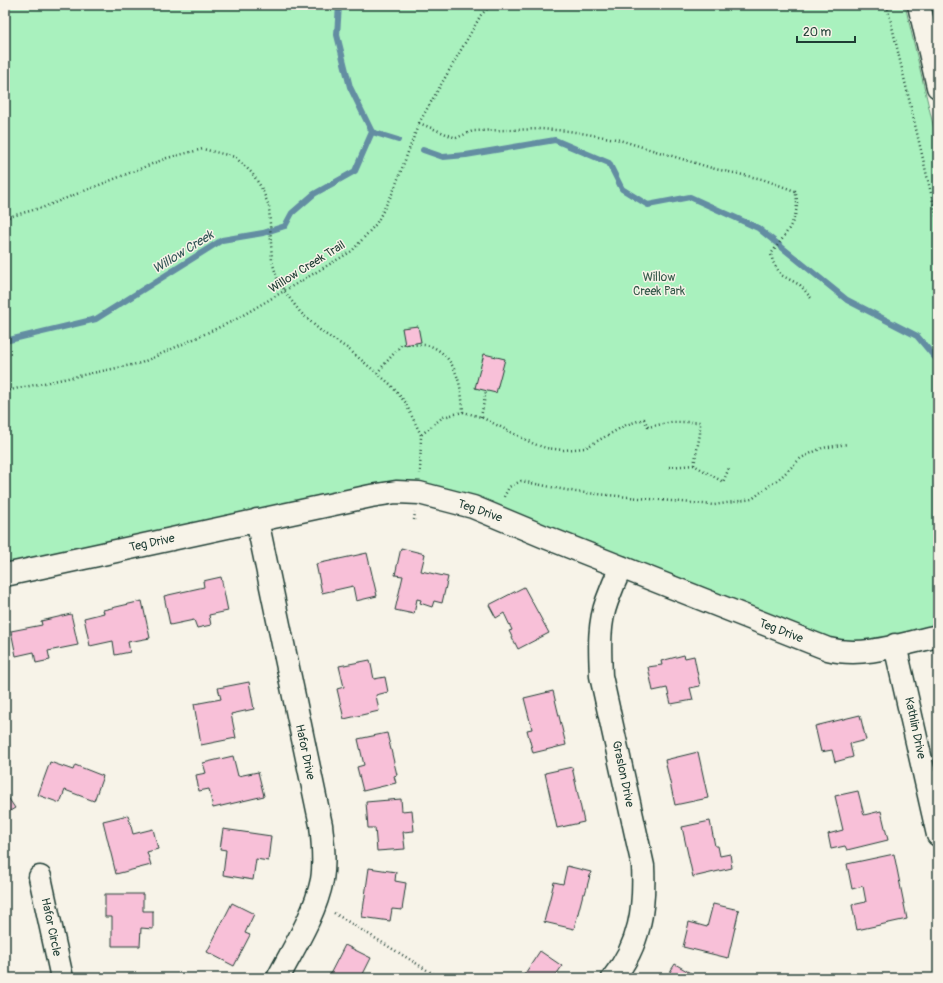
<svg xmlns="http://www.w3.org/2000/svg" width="943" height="983" font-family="Pangolin,sans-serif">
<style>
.green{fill:#a9f1be;stroke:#649779}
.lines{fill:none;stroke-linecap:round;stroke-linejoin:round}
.stream{stroke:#638da2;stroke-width:6}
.building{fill:#f8c0d8;stroke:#1f3d34}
.minor-casing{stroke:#1f3d34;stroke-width:25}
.path{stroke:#1f3d34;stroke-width:2.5;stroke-dasharray:1 3;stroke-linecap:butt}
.minor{stroke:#f7f3e8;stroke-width:22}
.labels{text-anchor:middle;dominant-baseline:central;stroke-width:3;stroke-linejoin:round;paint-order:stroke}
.street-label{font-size:12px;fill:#1f3d34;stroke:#f7f3e8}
.park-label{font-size:12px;fill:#345849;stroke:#f7f3e8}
.water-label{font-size:13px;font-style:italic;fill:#365859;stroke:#f7f3e8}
</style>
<rect width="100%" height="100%" fill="#f7f3e8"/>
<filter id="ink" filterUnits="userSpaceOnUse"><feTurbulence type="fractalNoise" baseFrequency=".025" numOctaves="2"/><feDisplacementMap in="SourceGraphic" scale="8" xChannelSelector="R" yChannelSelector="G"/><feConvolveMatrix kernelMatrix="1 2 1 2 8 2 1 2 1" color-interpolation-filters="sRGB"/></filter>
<g filter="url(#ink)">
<!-- green -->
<path class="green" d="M5 5H905L938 146V636L860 653 419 493 5 575Z"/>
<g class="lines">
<!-- stream -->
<path class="stream" d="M372 132 398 140
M423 150 443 157 466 155 555 140 609 163 622 189 648 205 690 197 758 228 847 300 917 336 938 361
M5 341 96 319 222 240 263 233 285 226 292 213 314 194 355 171 372 132 350 87 337 35 339 5"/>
</g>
<!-- building -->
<path class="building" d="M418 326 421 342 405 345 402 328Z
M484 354 505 359 496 393 475 388Z
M401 548 425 554 421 571 448 577 442 603 434 601 432 607 420 603 421 600 417 599 414 614 395 610 403 576 395 575Z
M367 553 377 596 356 601 353 586 322 593 316 564Z
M221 577 228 611 209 615 211 625 197 628 194 620 170 625 164 596 204 587 203 581Z
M524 587 549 633 518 649 509 631 512 630 504 613 496 618 489 605Z
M142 601 150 638 128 642 130 652 115 655 113 641 90 646 84 618 104 613 103 610Z
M71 614 78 645 48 651 50 660 36 663 34 652 16 656 11 631 42 625 41 621Z
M684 655 685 658 694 656 700 686 690 688 693 700 671 704 667 688 653 691 648 667 662 665 661 661Z
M370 660 374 679 385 677 388 692 376 695 379 711 344 719 337 689 344 687 339 666Z
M249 682 254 709 231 714 236 738 201 745 194 704 221 699 218 688Z
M553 691 566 745 533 753 527 730 532 729 524 698Z
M860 715 866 740 850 744 853 757 835 762 832 750 821 752 815 726Z
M387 733 397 775 394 776 396 783 363 791 357 767 364 765 358 739Z
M698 752 708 798 675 805 665 760Z
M233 756 238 776 258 772 264 796 213 808 209 789 199 791 196 775 206 773 203 763Z
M50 762 73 770 75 765 103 776 94 801 65 790 60 803 38 795Z
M572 767 584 822 557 828 545 773Z
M858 791 864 815 881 811 888 840 847 850 845 846 831 849 828 834 843 830 835 796Z
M5 793 15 808 5 814Z
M401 799 402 811 412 810 414 831 403 832 405 849 377 851 375 828H368L366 802Z
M128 815 133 834 153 829 158 849 147 852 151 865 116 874 103 821Z
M710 821 715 846H718L720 856 730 854 732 868 693 877 682 827Z
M223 829 271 836 268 861 256 859 253 880 223 875 226 850 220 849Z
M894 854 907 919 857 930 852 905 866 902 863 886 852 889 847 864Z
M567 866 591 872 585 894H583L574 929 544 922 554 882 563 884Z
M369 868 396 872 395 881 406 883 402 910 392 909 390 921 362 917Z
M105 894H143V911H153V929L141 928 140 946H112V917H105Z
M232 903 254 914 245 933 250 935 234 966 207 952Z
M713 904 739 910 728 958 683 947 689 922 707 927Z
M345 945 371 958 361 978H328Z
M540 951 562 966 554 978H522Z
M675 964 699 978H666Z"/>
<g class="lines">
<!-- minor casing -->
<g class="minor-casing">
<path id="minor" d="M919 5 938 87
M257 520 321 825C323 843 325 862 322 880 315 915 294 947 278 978
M5 575 371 496 396 492 419 493 473 507 545 537 828 649C864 658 902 644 938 636
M895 645 938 835
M40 877 62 978
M613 978C640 945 645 908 643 866L601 676C600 651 598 625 607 601 611 590 616 578 621 567"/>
</g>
<!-- path -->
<path class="path" d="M887 5 938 223
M419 123 456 138 473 131 541 129 569 131 616 139 715 169 762 179 795 191C803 215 785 235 771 254L773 262 781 275 800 285 811 298
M5 218 44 207 167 158 203 149 235 157 252 173 261 187 269 206 272 261 277 278 285 292 300 312 322 332 347 348 390 384 405 402 421 435 420 474
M377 373 402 344C411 346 425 343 433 347 457 359 462 388 463 412L443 417 421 435
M5 391 141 363 233 321 352 251 376 224 393 192 419 123 481 15 491 5
M463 412 481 417 534 444 546 448 563 450 585 448 626 425 644 419 648 427 672 422H700V434L694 465 723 482 729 468
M481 417 486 391
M669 467 694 465
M504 497 509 487 521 481 576 492 714 505 752 499 781 477 801 458 822 448 848 444
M414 520 415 512
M334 913 440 978"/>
<!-- minor -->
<use href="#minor" class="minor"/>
</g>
</g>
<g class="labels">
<!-- street labels -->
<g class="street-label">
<text transform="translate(307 267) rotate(-32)">Willow Creek Trail</text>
<text transform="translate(480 511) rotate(19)">Teg Drive</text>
<text transform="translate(152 543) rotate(-12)">Teg Drive</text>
<text transform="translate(781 631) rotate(21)">Teg Drive</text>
<text transform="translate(915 728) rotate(78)">Kathlin Drive</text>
<text transform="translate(305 752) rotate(78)">Hafor Drive</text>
<text transform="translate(623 774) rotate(78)">Graslon Drive</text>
<text transform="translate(51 927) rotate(78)">Hafor Circle</text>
</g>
<!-- park labels -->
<g class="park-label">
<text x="659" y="277">Willow<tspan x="659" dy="14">Creek Park</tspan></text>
</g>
<!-- water labels -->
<g class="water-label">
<text transform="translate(183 252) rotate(-32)">Willow Creek</text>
</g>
</g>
<!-- margin -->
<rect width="943" height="983" fill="none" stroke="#f7f3e8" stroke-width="20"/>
<rect x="10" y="10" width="923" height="963" fill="none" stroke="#1f3d34" stroke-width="1.5" filter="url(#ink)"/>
<!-- scale -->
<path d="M797 36v6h58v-6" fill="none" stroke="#1f3d34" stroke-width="2"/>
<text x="803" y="36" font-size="12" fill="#1f3d34" stroke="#f7f3e8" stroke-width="3" paint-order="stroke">20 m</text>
</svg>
